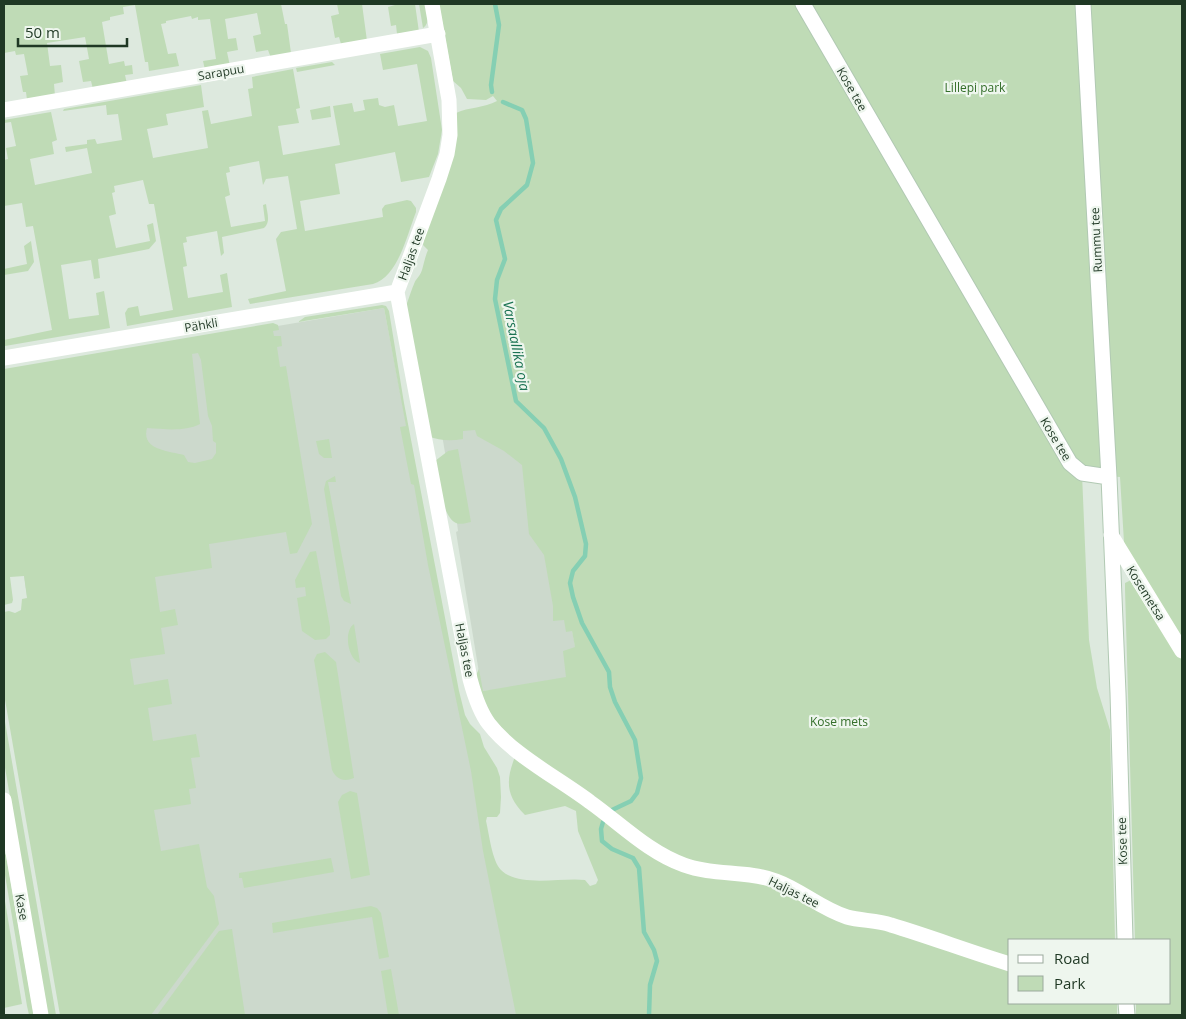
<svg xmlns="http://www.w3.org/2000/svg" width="1186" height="1019" font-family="'Open Sans',sans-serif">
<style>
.built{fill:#ccd9cc}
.green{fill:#bfdbb6;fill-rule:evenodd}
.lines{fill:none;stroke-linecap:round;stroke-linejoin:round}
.stream{stroke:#85cfb3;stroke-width:4.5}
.secondary-casing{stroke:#b1c9b3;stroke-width:17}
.street{stroke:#fff;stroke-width:15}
.secondary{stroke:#fff;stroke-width:15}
.labels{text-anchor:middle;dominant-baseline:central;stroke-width:4.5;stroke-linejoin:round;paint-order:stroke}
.street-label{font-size:12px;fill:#1f3824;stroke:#eef6ee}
.park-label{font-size:12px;fill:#346e2a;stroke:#eef6ee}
.water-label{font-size:14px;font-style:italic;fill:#1b7353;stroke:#eef6ee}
</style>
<rect width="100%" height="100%" fill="#dde9de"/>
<!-- built -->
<path class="built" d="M384 308 519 1015H67L30 617 24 575 4 372Z
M472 347 537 448 582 682 482 691 456 532 458 531 457 523 441 429Z"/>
<!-- green -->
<path class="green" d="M4 4H281L285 24H287L291 53 271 58 268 50 256 52 253 36 261 34 257 13 225 19 228 39 236 38 238 50 227 52 230 66 205 70 203 61 216 59 210 19 198 20V17L192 19 191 16 166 21V23L161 24 168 54 176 53 179 66 149 71 148 62H145L135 5 123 7 124 14 110 17V20L102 22 109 64 124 61 125 66 132 65 133 74 125 75 127 84 93 89 91 81 83 82 79 61 89 59 85 37 47 43 50 66 61 65 63 82 54 84 55 96 27 100 26 92H23L20 76 28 75 24 54 16 55 15 51 4 53Z
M337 4H362L367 41 341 44 339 37 335 38 331 16 339 14Z
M395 4H415L419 32 397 34 396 25 391 26 388 7 395 5Z
M419 4H425C427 12 431 22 423 28Z
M439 4H1182V1015H1136V1003H1170V940H1135L1125 589V583L1131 580 1124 542 1120 477 1082 474 1089 640 1097 688 1110 730 1115 940H1010V1003H1117V1015H516L483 851 471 771 428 565 414 485 411 484 400 427 406 426 384 308 298 322 305 317 382 305 386 306 389 311 404 403 459 691 465 715 470 724 480 734 484 747 497 768 500 777 501 797 500 813 497 817H487L486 821C489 833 492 861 501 870 519 888 562 877 585 880L590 886 596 884 598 880 578 831 576 811 565 806 525 815C502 792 507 775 519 747L492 717 483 700 476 675 479 669 483 691 566 677 563 651 575 647 572 631 566 632 564 620 553 621V606L544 555 529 534 522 465 504 451 477 436 475 430 463 431V439C451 441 440 441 428 436L406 306C407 304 414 282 416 280 418 277 421 274 422 270 424 263 425 257 428 250L423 245 424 239 457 132 456 113C469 107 484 108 497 101L493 96 486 100 467 99 461 88 453 81Z
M420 47 428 51 431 58 442 130 438 154 429 177 401 182 395 152 335 164 340 194 300 201 305 231 383 217 382 209 385 205 407 200 411 201 416 208V212C407 235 398 277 373 284L250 304 248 299 286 291 276 239 281 232 297 229 288 176 266 179 263 185 259 161 229 167 230 172 226 173 230 195 225 197 231 227 265 221 263 205 266 204C267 213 271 222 264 228L222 237 224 253 221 256 217 231 186 237 187 242 183 243 187 266 183 267 188 298 223 292 220 275 227 273 232 307 127 326 125 313 128 308 138 306 140 316 173 310 154 204H149L143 180 114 186 115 192 112 193 116 214 109 216 116 248 150 241 147 225 153 223 156 241 149 249 98 259 100 278 94 279 91 260 61 265 69 319 99 315 96 293 104 291 110 328 5 346 4 340 52 330 33 226 26 227 22 203 4 206V160L8 159 6 148 16 146 11 122 4 123V120L51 112 57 140 52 142 54 154 30 159 35 185 92 173 87 148 66 152 65 147 87 144V140L95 139 97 144 122 140 118 114 107 115 106 105 63 111 64 109 201 85 204 107 166 114 168 125 147 129 153 158 208 148 202 111 208 110 211 124 252 116 248 89 253 88 252 77 293 69 300 108 296 109 299 123 278 126 283 155 340 145 333 106 352 103 354 112 365 110 363 100 378 98 379 105 385 107 394 105 398 126 427 121 417 64 383 70 380 54Z
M332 62 335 65 297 72 296 68Z
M330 106 331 117 312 120 310 110Z
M31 241 34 262 28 271 4 275V269L27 264 24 246Z
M273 323 278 325 279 330 273 331 274 336H281L282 346 277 347 280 367 286 366 312 524 297 553 290 554 286 532 209 544 212 568 155 577 160 612 175 609 178 625 161 628 165 654 130 659 134 685 168 679 172 704 148 708 153 741 196 734 200 757 191 758 196 788 189 789 191 804 154 810 161 851 199 844 207 887 214 896 219 924 151 1015H60L4 694V612L9 611 15 613 21 610 22 599 27 598 24 576 10 577 13 600 12 603 4 605V369ZM198 353 201 360 208 416 212 426 213 441 216 443V453L212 459 195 463 188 462 184 455C168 451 141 450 147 428 165 429 184 432 200 424L192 354Z
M329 439 332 458H324L319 454 316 441Z
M458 449 471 522C466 523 460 525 456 523 441 516 438 476 435 461L448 451Z
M335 476 336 482H328L351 604 344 601 341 596 324 489 326 481Z
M316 551 330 627V635L326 639 315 640 302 631 297 598 306 596 305 587 296 588 295 580 310 552Z
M354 624 360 663C348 660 343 631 354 624Z
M325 652 336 662 354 778C344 782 337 780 332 770L314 660 317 654Z
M4 716 56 1015H48L4 762Z
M350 791 357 793 370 875 351 879 338 802 342 795Z
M4 852 6 855 33 1010V1015H29L27 1006 4 869Z
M331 858 334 872 244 888 242 878H239V873Z
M4 895 22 1004 4 1008Z
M371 906 377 908 381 913 389 957 379 959 372 917 273 933 272 923Z
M232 929 245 1015H157L219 931Z
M391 969 399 1015H388L381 971Z"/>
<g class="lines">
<!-- stream -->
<path class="stream" d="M492 92 491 85 499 25 495 4
M503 102 522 110 526 119 533 163 527 185 501 209 496 220 505 259 497 280 495 299 516 401 544 428 561 459 575 497 586 544 585 556 573 571 570 583 573 597 582 623 609 672 610 687 615 702 635 740 641 778 637 793 631 801 612 810
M603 822 601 829 602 841 612 849 633 858 639 868 644 932 654 950 657 961 650 985 649 1015"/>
<!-- secondary casing -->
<g class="secondary-casing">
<path id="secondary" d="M803 4 1070 463 1082 473 1109 477
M1083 4 1109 477 1118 693 1125 940
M1126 1003 1127 1015"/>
</g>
<!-- street -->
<path class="street" d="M432 4 449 100 450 135 447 154 439 179 397 292 470 679C474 694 479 711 489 724 513 755 558 778 590 802 621 824 648 852 684 865 714 876 746 870 776 881 801 890 821 909 847 917 861 921 877 920 891 925 931 937 970 952 1010 964
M4 110 438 34
M4 358 397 292
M1111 535 1182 651
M4 800 41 1015"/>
<!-- secondary -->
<use href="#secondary" class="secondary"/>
</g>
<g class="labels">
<!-- street labels -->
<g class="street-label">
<text transform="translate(221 72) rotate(-10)">Sarapuu</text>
<text transform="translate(852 89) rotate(60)">Kose tee</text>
<text transform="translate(1096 240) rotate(-93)">Rummu tee</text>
<text transform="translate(411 254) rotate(-70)">Haljas tee</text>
<text transform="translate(201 325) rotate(-10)">Pähkli</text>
<text transform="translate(1056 439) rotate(59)">Kose tee</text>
<text transform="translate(1146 593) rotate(58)">Kosemetsa</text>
<text transform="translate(465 650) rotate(79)">Haljas tee</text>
<text transform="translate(1122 841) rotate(-92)">Kose tee</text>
<text transform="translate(794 892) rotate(26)">Haljas tee</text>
<text transform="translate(22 907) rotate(80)">Kase</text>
</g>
<!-- park labels -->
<g class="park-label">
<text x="975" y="87">Lillepi park</text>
<text x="839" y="721">Kose mets</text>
</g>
<!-- water labels -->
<g class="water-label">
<text transform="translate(517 346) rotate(79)">Varsaallika oja</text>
</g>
</g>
<!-- border -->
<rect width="1186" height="1019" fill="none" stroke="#1f3824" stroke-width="10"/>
<!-- legend -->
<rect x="1008" y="939" width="162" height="65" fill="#eef6ee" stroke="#9baa9d"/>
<rect x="1018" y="955" width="25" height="8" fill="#ffffff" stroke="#9baa9d"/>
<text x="1054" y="964" font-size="15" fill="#1f3824">Road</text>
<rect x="1018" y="976" width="25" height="15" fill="#bfdbb6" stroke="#9baa9d"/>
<text x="1054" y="989" font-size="15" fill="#1f3824">Park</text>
<!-- scale -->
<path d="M18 38v8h109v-8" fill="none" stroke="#1f3824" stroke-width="2.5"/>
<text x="25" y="38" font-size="15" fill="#1f3824" stroke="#eef6ee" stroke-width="4" paint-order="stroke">50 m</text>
</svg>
